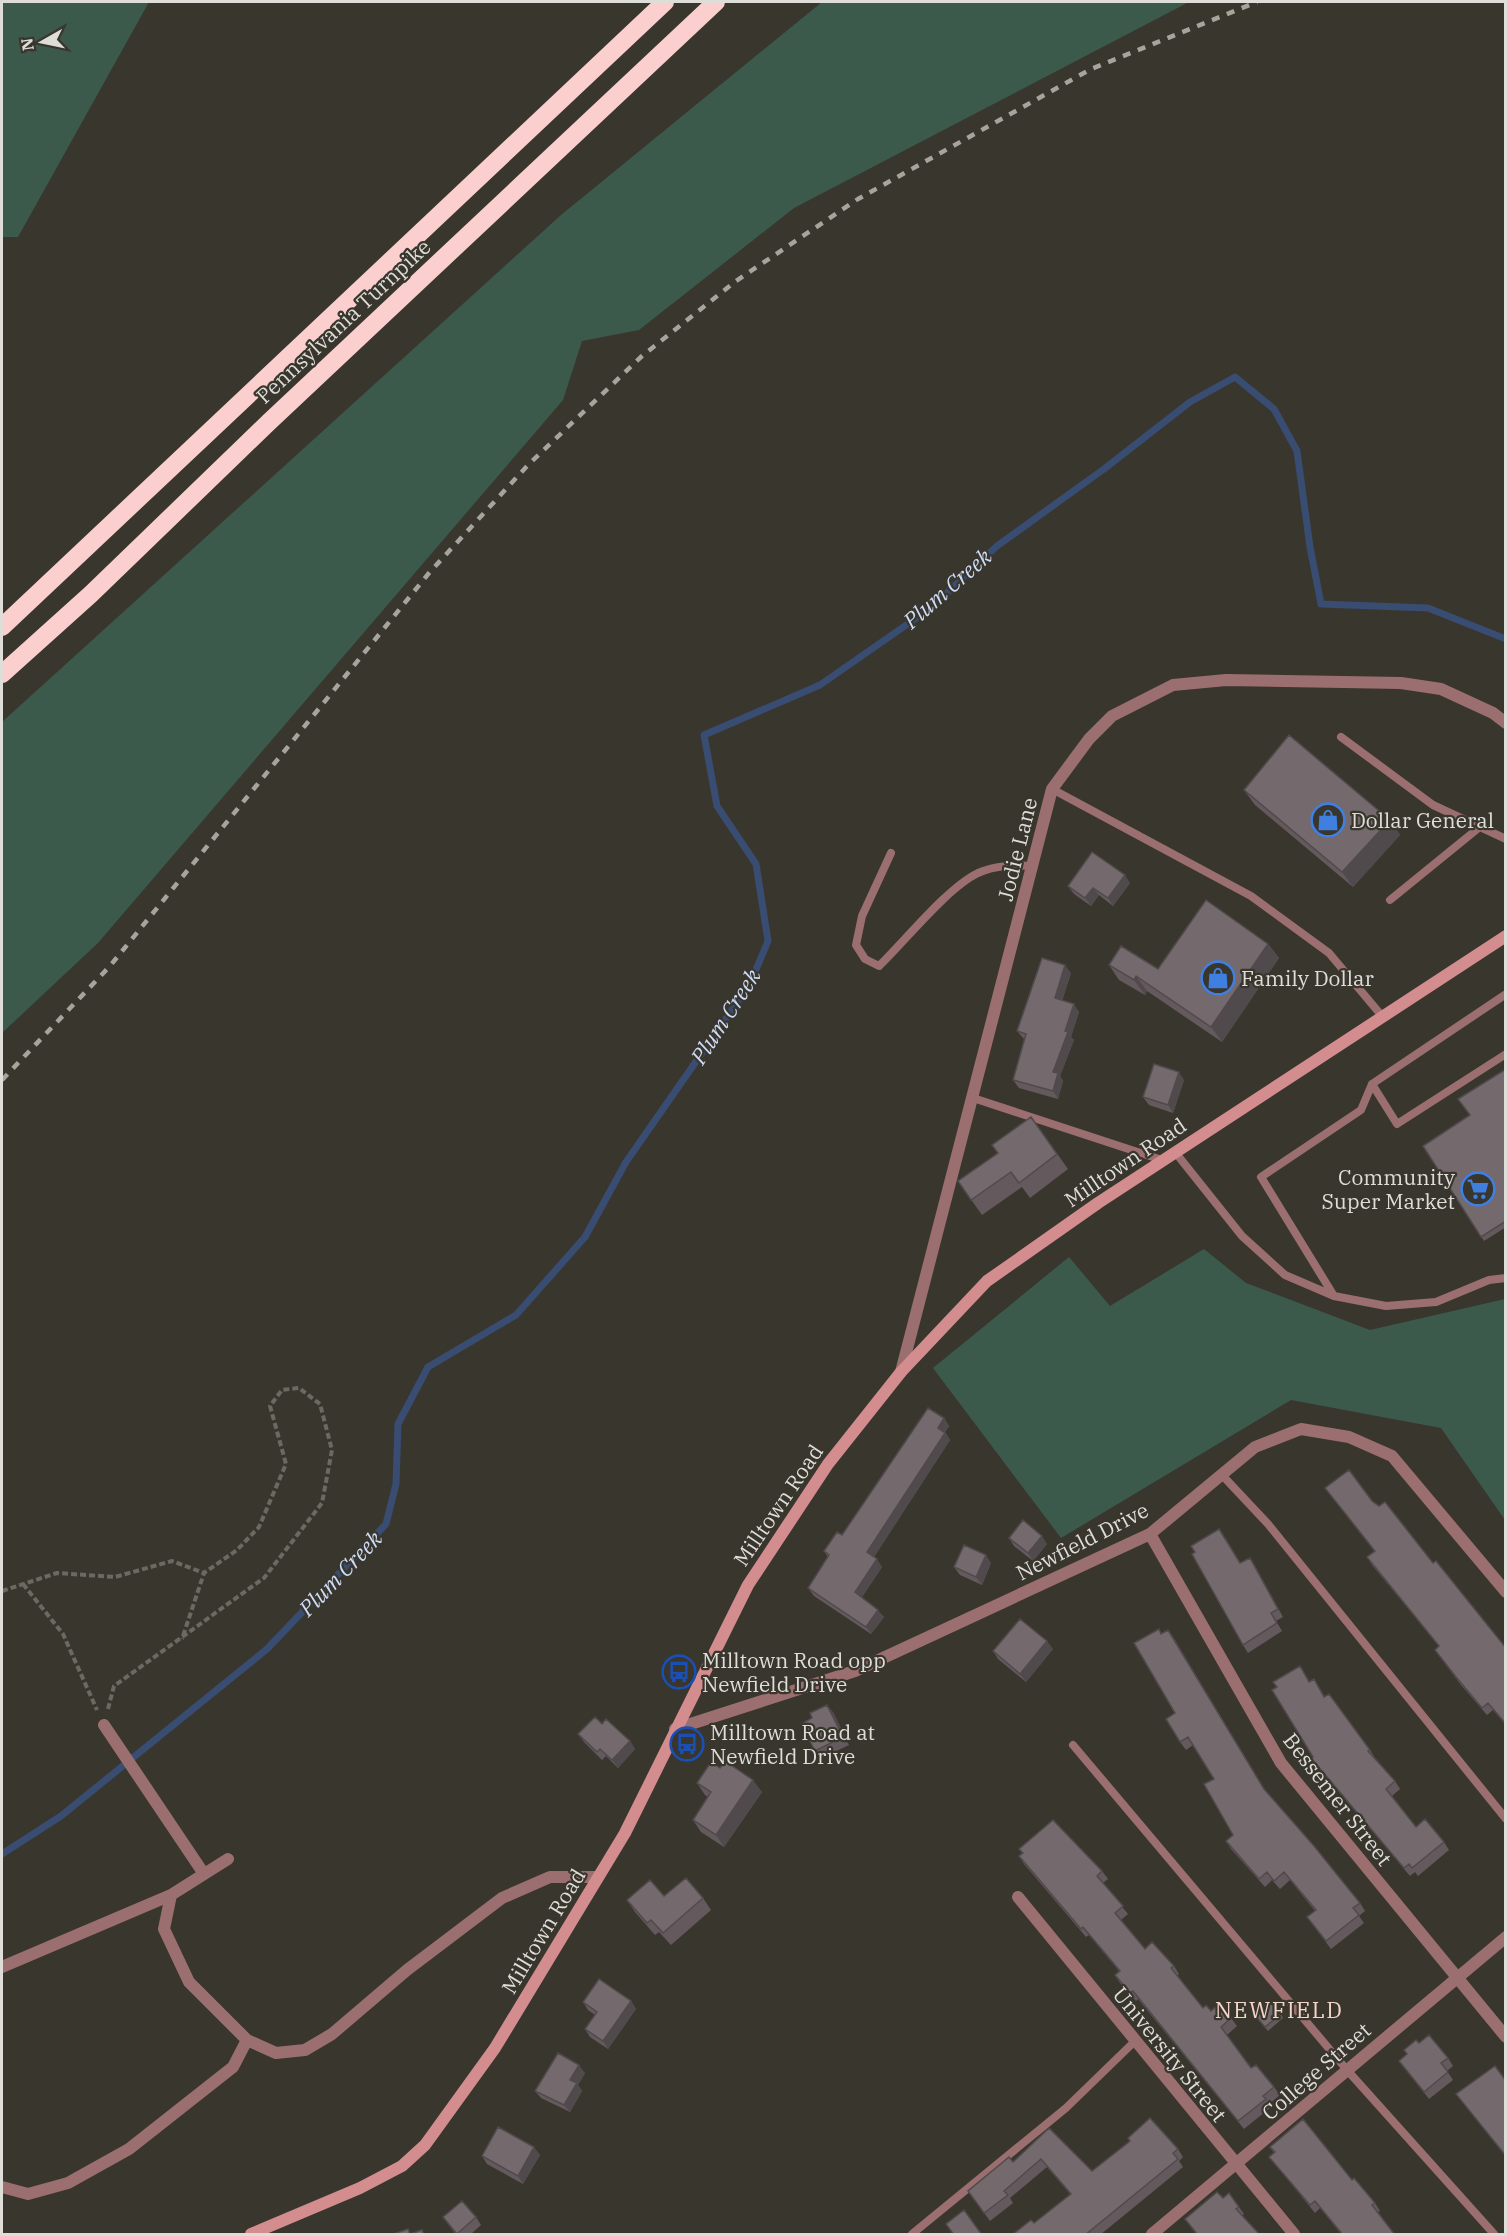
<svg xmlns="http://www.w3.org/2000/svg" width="1507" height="2236" font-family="'IBM Plex Serif',serif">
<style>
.green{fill:#3c5a4c}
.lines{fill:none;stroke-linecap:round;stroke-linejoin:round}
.stream{stroke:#394c71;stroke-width:7}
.path{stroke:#6c6962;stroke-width:4;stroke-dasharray:6 3;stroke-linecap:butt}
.lane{stroke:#9b6f6f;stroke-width:8}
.street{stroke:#9b6f6f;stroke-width:12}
.secondary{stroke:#d48d8e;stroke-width:12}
.highway{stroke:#fccfcf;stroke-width:18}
.rail{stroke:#a7a49e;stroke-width:4.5;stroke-dasharray:8 8;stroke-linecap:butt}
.wall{fill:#645a5e}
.shaded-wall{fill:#514a4c}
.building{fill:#74696d;stroke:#514a4c;stroke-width:1.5}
.labels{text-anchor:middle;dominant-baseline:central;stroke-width:4.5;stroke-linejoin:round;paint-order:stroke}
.street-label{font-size:21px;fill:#dfddd8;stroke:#39362e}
.poi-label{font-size:21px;fill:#dfddd8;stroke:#39362e;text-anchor:start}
.water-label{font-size:22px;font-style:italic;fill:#cedcf6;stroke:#39362e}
.neighbourhood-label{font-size:22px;letter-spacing:1.5px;fill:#f5d4c9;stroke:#39362e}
</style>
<rect width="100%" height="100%" fill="#39362e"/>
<!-- green -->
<path class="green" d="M2 2H149L18 237H2Z
M822 2H1189L794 208 639 330 582 341 563 400 98 943 2 1033V722L561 215Z
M1204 1249 1246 1283 1370 1330 1505 1299V1520L1441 1428 1291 1400 1061 1538 933 1368 1069 1257 1110 1306Z"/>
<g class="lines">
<!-- stream -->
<path class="stream" d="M2 1854 61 1816 267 1649 386 1524 396 1484 398 1424 428 1367 516 1315 585 1237 626 1162 750 984 768 941 756 864 717 806 704 735 820 685 932 607 997 546 1104 469 1190 402 1235 377 1274 409 1297 451 1310 547 1321 604 1428 608 1506 639"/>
<!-- path -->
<path class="path" d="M23 1584 63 1634 97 1710
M2 1591 57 1573 115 1577 172 1561 204 1573
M108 1709 114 1686 264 1578 322 1503 332 1450 320 1404 299 1388 282 1390 270 1406 286 1464 259 1527 237 1550 204 1573 182 1639"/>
<!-- lane -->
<path class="lane" d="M1341 737 1433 805 1506 839
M1052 789 1251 896 1329 953 1382 1016
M891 853 862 916 856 945 865 959 879 966C906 940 947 888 978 873 996 865 1015 865 1034 866
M1390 900 1481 826
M1372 1084 1397 1124 1506 1054
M973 1098 1162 1160
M1175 1152 1242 1236 1285 1275 1334 1296 1386 1306 1436 1302 1489 1280 1506 1278
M1334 1296 1261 1177 1361 1110 1372 1084 1506 994
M1222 1475 1268 1524 1506 1819
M1073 1745 1347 2070 1494 2234
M912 2234 1066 2108 1135 2041"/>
<!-- street -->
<path class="street" d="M901 1372 1052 789 1089 739 1112 716 1173 685 1226 680 1401 683 1441 689 1493 713 1506 723
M1150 1534 1281 1763 1506 2037
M104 1725 204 1874
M675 1729 855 1671 1150 1534 1255 1447 1301 1429 1349 1437 1392 1456 1506 1592
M171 1895 164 1929 189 1982 247 2040 276 2053 305 2050 332 2034 407 1970 502 1898 550 1877H598
M1018 1897 1294 2234
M2 1967 171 1895 228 1859
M2 2187 28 2194 68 2183 129 2149 233 2067 247 2040
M1152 2234 1506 1937"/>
<!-- secondary -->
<path class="secondary" d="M251 2234 360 2188 402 2166 425 2145 495 2048 625 1833 748 1585 828 1464 901 1372 987 1281 1098 1203 1506 936"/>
<!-- highway -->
<path class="highway" d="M2 627 665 2
M2 674 91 594 269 422 716 2"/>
<!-- rail -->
<path class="rail" d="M2 1080 110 966 429 573 528 465 642 356 736 281 858 199 1091 69 1257 2"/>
</g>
<!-- wall -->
<path class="wall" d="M1244 790 1390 820 1400 835 1353 887 1255 805Z
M1130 883 1113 906 1099 895 1091 906 1074 894 1068 886Z
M1268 944 1279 958 1222 1042 1147 991 1145 995 1119 980 1109 965 1158 969Z
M1071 973 1062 1001 1079 1012 1071 1037 1074 1040 1060 1076 1063 1081 1058 1099 1019 1088 1013 1080 1024 1039 1017 1031Z
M1506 1069V1227L1484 1241 1423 1146 1470 1115Z
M1184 1080 1173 1113 1149 1105 1143 1097Z
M1031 1117 1068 1169 1030 1198 1022 1187 982 1215 958 1181 998 1153Z
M944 1418 949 1426 945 1432 950 1440 874 1557 882 1567 862 1597 884 1617 871 1634 814 1596 808 1588 828 1557 824 1551 842 1535Z
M1325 1488 1372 1501 1433 1563 1506 1648V1725L1493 1710 1487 1715 1461 1685 1440 1657 1435 1650 1439 1646 1372 1565 1367 1557 1374 1551Z
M1225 1537 1240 1563 1250 1558 1255 1566 1283 1617 1276 1621 1282 1631 1248 1653 1243 1645Z
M1009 1538 1047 1544 1033 1561 1014 1546Z
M991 1563 982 1585 960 1575 954 1567Z
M1168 1630 1266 1792 1360 1903 1365 1911 1359 1916 1364 1923 1331 1949 1307 1917 1315 1911 1290 1880 1280 1889 1272 1880 1265 1887 1231 1849 1226 1841 1233 1835 1214 1779 1193 1745 1186 1750 1180 1742 1162 1633Z
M1053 1649 1026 1682 998 1659 993 1651Z
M1300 1666 1310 1682 1314 1679 1325 1697 1370 1750 1375 1758 1395 1781 1400 1789 1392 1796 1416 1827 1444 1842 1449 1850 1418 1876 1415 1872 1410 1876 1317 1766 1311 1758 1313 1757 1277 1687Z
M833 1712 849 1745 820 1759 815 1751 812 1718Z
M602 1724 630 1741 635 1749 618 1768 606 1756 602 1760 584 1742 578 1734Z
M720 1768 762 1792 724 1847 701 1832 693 1820 708 1797 705 1795 697 1783Z
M1019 1856 1102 1871 1108 1879 1103 1883 1128 1914 1121 1920 1145 1949 1174 1966 1179 1974 1177 1976 1203 2008 1231 2018 1237 2026 1227 2035 1251 2068 1274 2087 1280 2095 1269 2104 1271 2107 1244 2129 1138 1999 1136 2001 1120 1983 1115 1975 1119 1971 1089 1935 1086 1937 1024 1864Z
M664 1896 703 1898 711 1910 671 1945 659 1932 655 1935 635 1912 627 1900Z
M631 2001 636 2009 608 2049 590 2037 585 2029 595 2015 588 2010 583 2002Z
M1281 2014 1283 2018 1268 2031 1257 2018Z
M1419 2043 1448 2058 1453 2066 1447 2071 1453 2080 1429 2099 1399 2061Z
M585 2073 578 2085 582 2091 570 2112 541 2098 535 2091Z
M1506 2081V2157L1456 2094Z
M1049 2128 1092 2171 1178 2149 1183 2157 1179 2161 1183 2167 1100 2235H1012L1034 2223 1070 2194 1047 2167 1010 2198 1013 2203 990 2221 968 2191 1013 2162Z
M1270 2147 1352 2180 1375 2203 1380 2211 1378 2212 1395 2235H1342L1320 2208 1315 2213 1275 2164 1269 2157 1274 2153Z
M540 2155 523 2184 487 2164 482 2156Z
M1223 2198 1239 2207 1244 2214 1242 2216 1260 2235H1197L1185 2219Z
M443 2217H476L481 2225 470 2235H456Z"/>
<!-- shaded-wall -->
<path class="shaded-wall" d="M1390 820 1400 835 1353 887 1342 872Z
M1125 875 1130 883 1113 906 1108 898Z
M1093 888 1099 895 1091 906 1085 898Z
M1268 944 1279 958 1222 1042 1211 1027Z
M1065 965 1071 973 1060 1006 1055 998Z
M1136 976 1147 991 1145 995 1134 980Z
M1074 1004 1079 1012 1071 1037 1074 1040 1060 1076 1063 1081 1058 1099 1053 1091V1072Z
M1179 1072 1184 1080 1173 1113 1168 1105Z
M944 1418 949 1426 943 1435 938 1428Z
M945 1433 950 1440 872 1560 867 1552Z
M1042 1536 1047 1544 1033 1561 1028 1553Z
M986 1555 991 1563 982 1585 976 1577Z
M1250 1558 1255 1566 1283 1617 1278 1609Z
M877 1559 882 1567 860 1599 855 1592Z
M878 1610 884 1617 871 1634 866 1627Z
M1168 1630 1174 1638 1269 1797 1264 1789Z
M1047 1641 1053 1649 1026 1682 1020 1674Z
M827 1705 833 1712 849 1745 843 1737Z
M630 1741 635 1749 618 1768 612 1760Z
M753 1780 762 1792 724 1847 716 1835Z
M631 2001 636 2009 608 2049 603 2041Z
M579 2065 585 2073 578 2085 582 2091 570 2112 564 2105 570 2080Z
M534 2147 540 2155 523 2184 518 2176Z"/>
<!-- building -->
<path class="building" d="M1289 735 1390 820 1342 872 1244 790Z
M1092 852 1125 875 1108 898 1093 888 1085 898 1068 886Z
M1206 900 1268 944 1211 1027 1136 976 1134 980 1109 965 1121 946 1158 969Z
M1042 958 1065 965 1055 998 1074 1004 1065 1031 1068 1032 1053 1072 1058 1073 1053 1091 1013 1080 1026 1034 1017 1031Z
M1154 1064 1179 1072 1168 1105 1143 1097Z
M1506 1069V1221L1481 1237 1423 1146 1470 1115 1458 1099Z
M1031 1117 1057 1154 1019 1183 1011 1172 971 1200 958 1181 998 1153 992 1145Z
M928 1408 944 1418 938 1428 945 1433 867 1552 877 1559 855 1592 878 1610 866 1627 808 1588 829 1555 824 1551 837 1532 842 1535Z
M1349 1470 1372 1501 1379 1506 1385 1502 1433 1563 1436 1561 1506 1648V1724L1488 1703 1482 1708 1456 1677 1435 1650 1439 1646 1367 1557 1375 1551 1325 1488Z
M1023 1520 1042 1536 1028 1553 1009 1538Z
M1219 1529 1240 1563 1250 1558 1278 1609 1271 1613 1277 1623 1243 1645 1192 1554 1195 1552 1191 1546Z
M964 1545 986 1555 976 1577 954 1567Z
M1020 1619 1047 1641 1020 1674 993 1651Z
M1159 1629 1161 1634 1168 1630 1264 1789 1314 1846 1360 1903 1353 1908 1359 1915 1326 1941 1307 1917 1316 1910 1284 1872 1274 1881 1267 1872 1259 1879 1226 1841 1233 1835 1204 1784 1214 1779 1188 1737 1180 1742 1166 1719 1175 1713 1134 1643Z
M1300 1666 1309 1682 1314 1679 1324 1697 1329 1694 1370 1750 1368 1751 1395 1781 1386 1789 1416 1827 1425 1819 1444 1842 1412 1868 1409 1864 1404 1868 1311 1758 1313 1757 1272 1690 1277 1687 1273 1682Z
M827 1705 843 1737 815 1751 801 1724 812 1718 810 1713Z
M595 1717 602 1724 606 1719 630 1741 612 1760 600 1749 597 1752 578 1734Z
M725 1761 753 1780 716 1835 693 1820 711 1792 697 1783 711 1762 720 1768Z
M1053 1820 1102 1871 1097 1876 1123 1906 1115 1913 1145 1949 1152 1942 1174 1966 1171 1968 1203 2008 1206 2005 1211 2011 1219 2004 1231 2018 1221 2027 1251 2068 1256 2065 1274 2087 1263 2096 1266 2099 1238 2121 1133 1991 1130 1993 1115 1975 1120 1971 1083 1927 1081 1929 1019 1856 1023 1853 1019 1849Z
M686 1878 703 1898 663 1933 651 1920 647 1923 627 1900 650 1880 664 1896Z
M599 1979 631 2001 603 2041 585 2029 597 2012 583 2002Z
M1270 2001 1281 2014 1265 2027 1254 2014Z
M1429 2035 1448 2058 1441 2063 1448 2072 1424 2092 1399 2061 1407 2054 1404 2050 1416 2040 1419 2043Z
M558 2053 579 2065 570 2080 577 2083 564 2105 535 2091Z
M1495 2066 1506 2081V2156L1456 2094Z
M1150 2118 1178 2149 1173 2153 1178 2159 1085 2235H1012L1031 2220 1034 2223 1071 2194 1041 2159 1004 2191 1008 2195 984 2213 968 2191 1009 2157 1013 2162 1049 2128 1092 2171 1130 2141 1128 2138Z
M1303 2119 1352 2180 1354 2178 1375 2203 1372 2205 1395 2235H1343L1315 2201 1310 2205 1269 2157 1275 2152 1270 2147Z
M498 2127 534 2147 518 2176 482 2156Z
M1217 2192 1223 2198 1229 2193 1239 2207 1236 2209 1260 2235H1198L1185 2219Z
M462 2201 476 2217 457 2234 443 2217Z
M964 2210 982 2235H954L946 2224Z
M408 2229 410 2234 422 2230 424 2235H391Z"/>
<!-- icons -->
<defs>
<g id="shop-ring" transform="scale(1.725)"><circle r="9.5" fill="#39362e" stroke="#3f7fe0" stroke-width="1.5"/><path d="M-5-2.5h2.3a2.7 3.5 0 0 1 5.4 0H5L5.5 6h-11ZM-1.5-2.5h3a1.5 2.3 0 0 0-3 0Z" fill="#3f7fe0"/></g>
<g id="supermarket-ring" transform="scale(1.725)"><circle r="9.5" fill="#39362e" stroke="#3f7fe0" stroke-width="1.5"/><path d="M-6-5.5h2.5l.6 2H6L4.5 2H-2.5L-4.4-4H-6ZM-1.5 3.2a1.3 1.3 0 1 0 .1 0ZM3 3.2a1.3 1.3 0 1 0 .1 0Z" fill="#3f7fe0"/></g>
<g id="bus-ring" transform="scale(1.725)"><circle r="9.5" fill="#39362e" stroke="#1a4fb4" stroke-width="1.5"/><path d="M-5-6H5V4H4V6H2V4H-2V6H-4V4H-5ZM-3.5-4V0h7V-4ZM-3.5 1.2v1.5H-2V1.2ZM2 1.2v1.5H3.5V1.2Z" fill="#1a4fb4"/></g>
</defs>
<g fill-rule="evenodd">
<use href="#shop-ring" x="1328" y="820"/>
<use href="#shop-ring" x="1218" y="978"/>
<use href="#supermarket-ring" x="1478" y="1189"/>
<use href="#bus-ring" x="679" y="1672"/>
<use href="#bus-ring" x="687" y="1744"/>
</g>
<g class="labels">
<!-- street labels -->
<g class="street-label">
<text transform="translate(343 321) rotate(-43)">Pennsylvania Turnpike</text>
<text transform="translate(1017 849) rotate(-76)">Jodie Lane</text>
<text transform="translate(1125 1162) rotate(-34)">Milltown Road</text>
<text transform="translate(778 1505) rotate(-56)">Milltown Road</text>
<text transform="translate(1082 1541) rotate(-27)">Newfield Drive</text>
<text transform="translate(1338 1799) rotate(52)">Bessemer Street</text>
<text transform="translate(543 1931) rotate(-59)">Milltown Road</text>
<text transform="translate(1170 2054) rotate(51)">University Street</text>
<text transform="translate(1316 2071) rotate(-41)">College Street</text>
</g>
<!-- poi labels -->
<g class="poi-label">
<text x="1351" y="820">Dollar General</text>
<text x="1241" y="978">Family Dollar</text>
<text x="1455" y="1177" text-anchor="end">Community<tspan x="1455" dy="24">Super Market</tspan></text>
<text x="702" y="1660">Milltown Road opp<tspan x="702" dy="24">Newfield Drive</tspan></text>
<text x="710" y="1732">Milltown Road at<tspan x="710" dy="24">Newfield Drive</tspan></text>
</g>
<!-- water labels -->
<g class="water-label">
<text transform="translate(947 588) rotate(-41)">Plum Creek</text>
<text transform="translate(725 1016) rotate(-57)">Plum Creek</text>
<text transform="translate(340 1573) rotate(-46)">Plum Creek</text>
</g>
<!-- neighbourhood labels -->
<g class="neighbourhood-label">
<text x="1279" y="2009">NEWFIELD</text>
</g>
</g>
<!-- border -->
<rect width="1507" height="2236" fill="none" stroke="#dfddd8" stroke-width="6"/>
<!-- north arrow -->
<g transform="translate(42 42) rotate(261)" stroke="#39362e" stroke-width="4.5" paint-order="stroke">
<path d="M0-4.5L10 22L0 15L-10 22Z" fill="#dfddd8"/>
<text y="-9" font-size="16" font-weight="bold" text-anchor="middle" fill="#dfddd8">N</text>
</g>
</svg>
